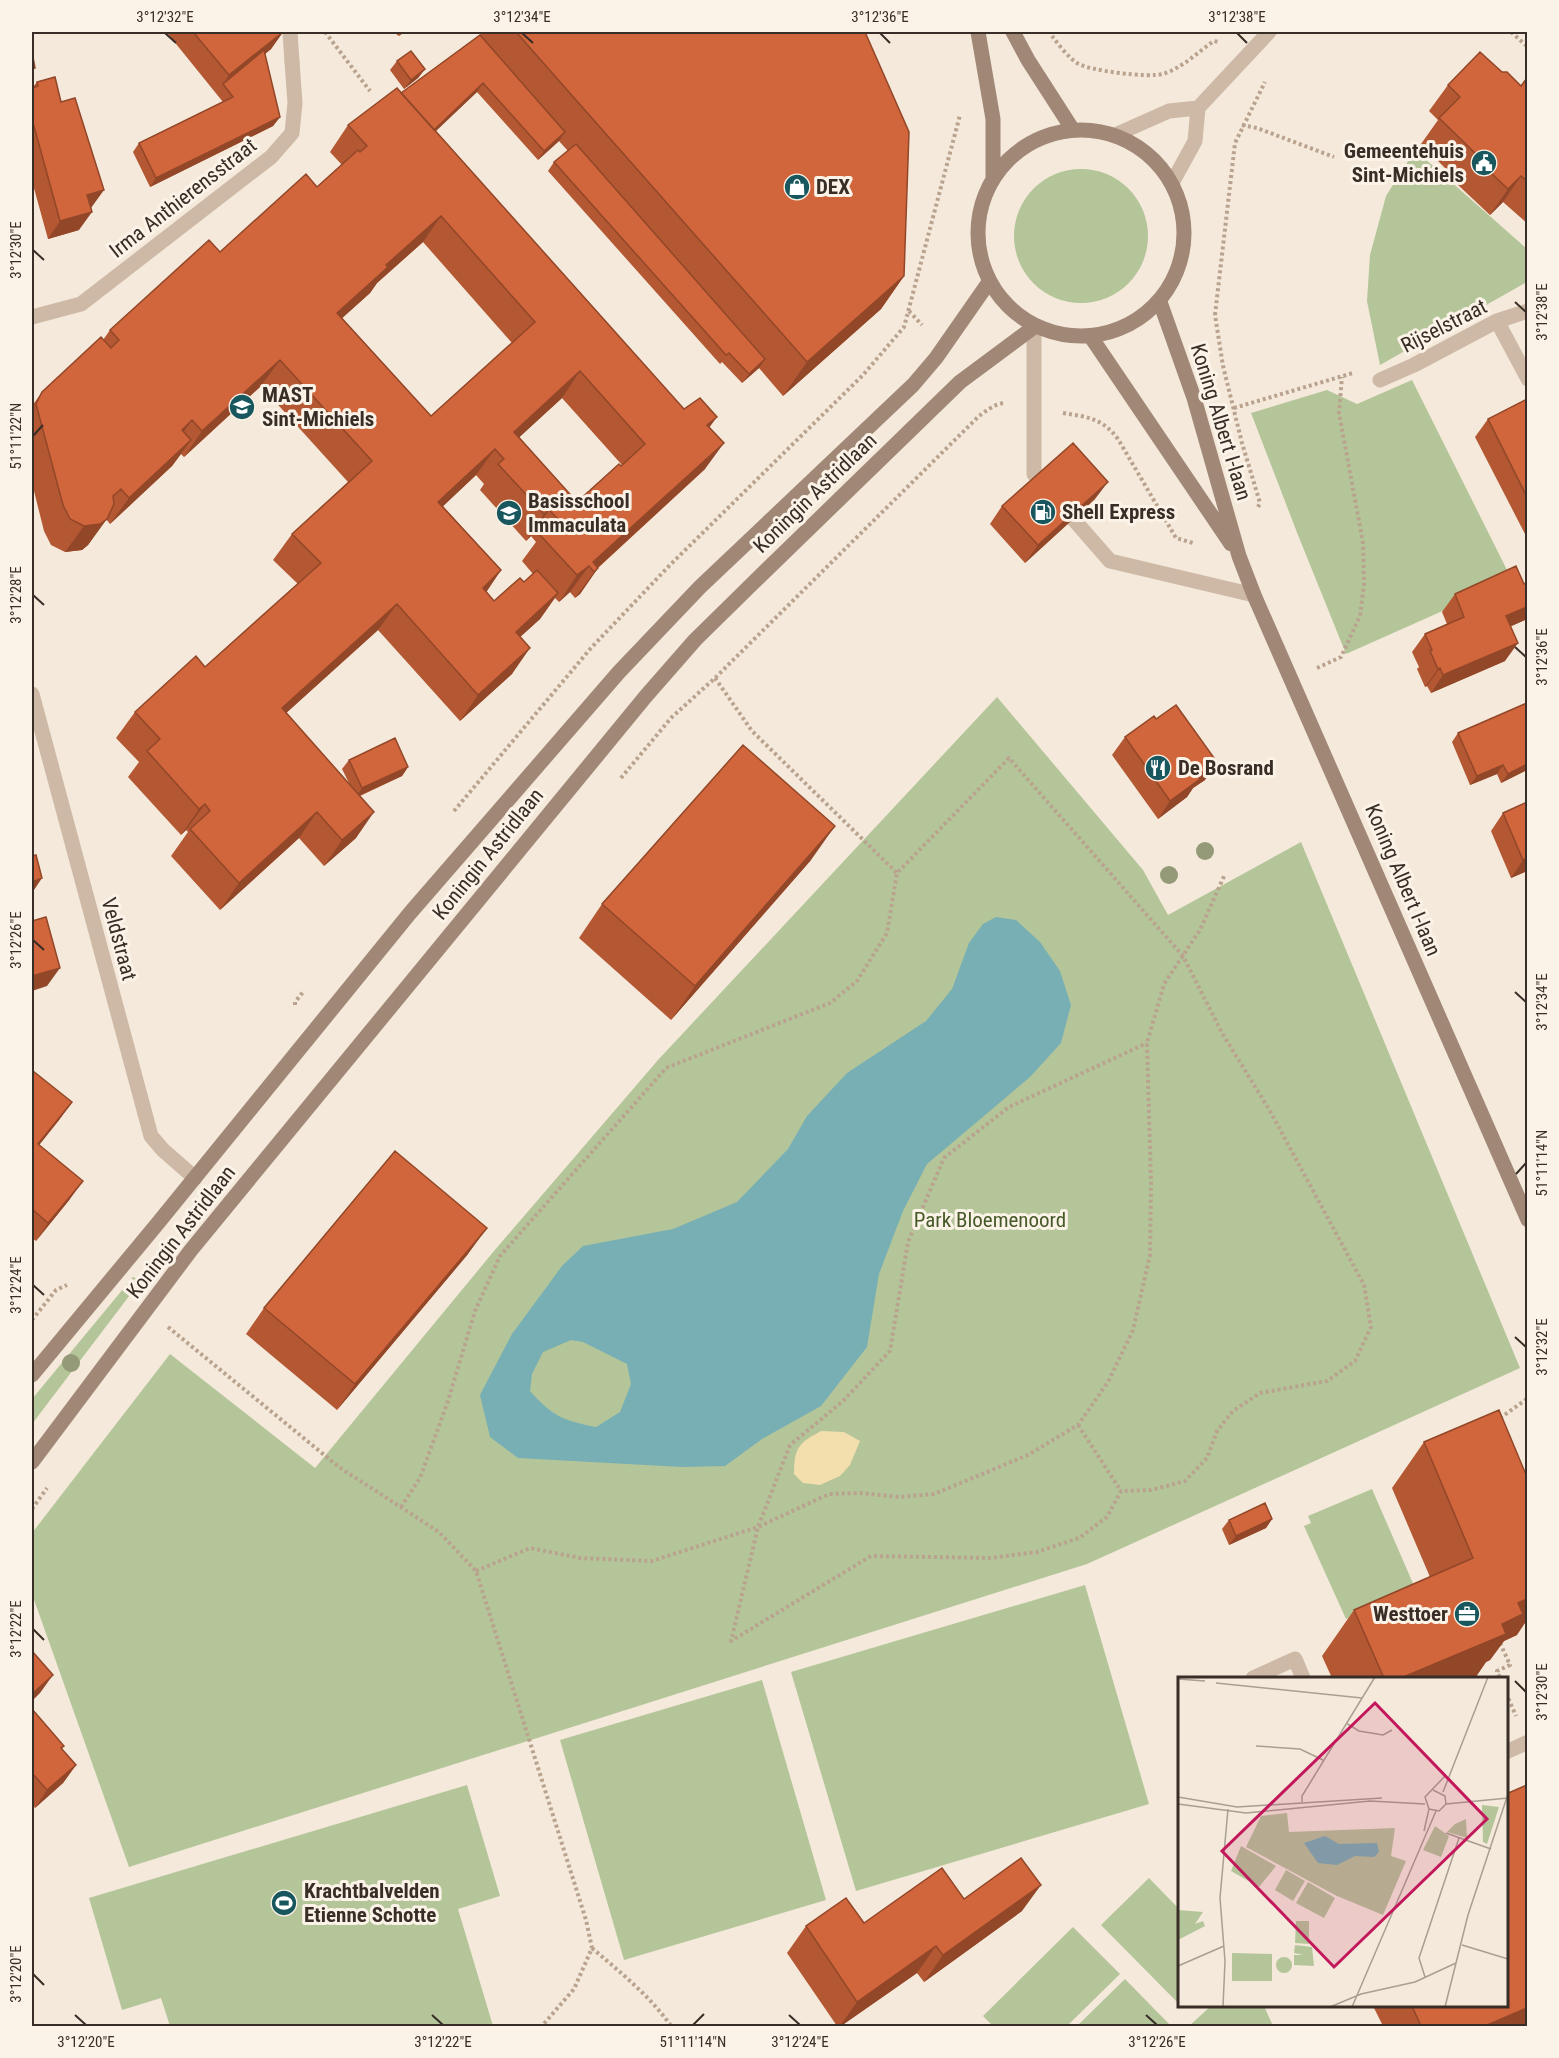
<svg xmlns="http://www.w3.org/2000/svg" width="1559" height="2058" font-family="'Roboto Condensed',sans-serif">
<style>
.green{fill:#b4c599}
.sand{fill:#f3deae}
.water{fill:#77afb4;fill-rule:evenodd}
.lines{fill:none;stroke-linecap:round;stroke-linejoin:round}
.path{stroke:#b9a38f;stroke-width:4;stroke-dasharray:3 3;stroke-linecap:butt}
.service{stroke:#cdb9a5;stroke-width:15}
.pedestrian{stroke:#cdb9a5;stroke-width:15}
.minor{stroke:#cdb9a5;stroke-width:15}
.tertiary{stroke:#cdb9a5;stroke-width:15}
.secondary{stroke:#a18776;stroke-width:15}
.tree{fill:#949a78}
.wall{fill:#b45733;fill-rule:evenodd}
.shaded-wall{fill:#924729}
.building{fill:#d1653b;stroke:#924729;stroke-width:1.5;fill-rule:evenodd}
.ticks{fill:none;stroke:#382d27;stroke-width:2}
.labels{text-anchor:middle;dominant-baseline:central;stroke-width:6;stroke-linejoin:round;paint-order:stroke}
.poi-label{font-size:21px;font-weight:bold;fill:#382d27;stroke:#fbf3e7;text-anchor:start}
.street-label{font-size:21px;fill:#382d27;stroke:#fbf3e7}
.park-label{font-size:21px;fill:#465928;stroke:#fbf3e7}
.inset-road{fill:none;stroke:#a99e92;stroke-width:1.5}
.view{fill:#c2185b;fill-opacity:0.15;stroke:#c2185b;stroke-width:3}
.inset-edge{fill:none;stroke:#382d27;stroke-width:3}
.neatline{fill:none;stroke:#382d27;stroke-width:2}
.ticks-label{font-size:15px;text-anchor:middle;fill:#382d27}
</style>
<rect width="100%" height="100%" fill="#f4e9da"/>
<!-- green -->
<path class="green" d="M1415 150 1527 249V282L1380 365 1367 301 1370 255 1386 196Z
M1014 236a67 67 0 1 1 134 0a67 67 0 1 1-134 0Z
M1412 380 1512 580 1346 654 1298 535 1251 413 1327 390 1357 404Z
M997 697 1143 870 1168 915 1301 842 1520 1368 1087 1564 129 1867 32 1594V1533L170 1354 315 1468 494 1251 658 1060Z
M133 1277 139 1279V1283L32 1424V1399Z
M1372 1489 1415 1588 1346 1619 1304 1526 1311 1523 1308 1516Z
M1085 1585 1149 1804 856 1891 791 1672Z
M762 1680 826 1900 624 1960 560 1740Z
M467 1785 500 1896 458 1909 493 2026H170L161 1998 122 2010 89 1898Z
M1149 1878 1179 1909V2004L1101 1925Z
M1073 1927 1120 1974 1067 2026H993L983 2016Z
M1125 1979 1171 2026H1077Z
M1211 2006H1264L1273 2026H1189Z"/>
<!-- sand -->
<path class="sand" d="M821 1431 844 1432 860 1441 850 1465 840 1476 820 1485 803 1483 794 1474C794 1447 799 1443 821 1431Z"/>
<!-- water -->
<path class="water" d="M996 917 1016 920 1040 942 1060 971 1071 1005 1061 1043 1030 1077 927 1164 903 1211 879 1274 867 1347 821 1406 762 1439 725 1466 682 1467 518 1458 490 1437 480 1395 512 1334 562 1266 583 1246 673 1229 737 1202 788 1149 807 1116 847 1073 926 1021 952 989 969 943 983 924ZM571 1340 583 1342 627 1364 631 1384 620 1412 596 1427C564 1421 552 1416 530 1391L532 1374 543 1352Z"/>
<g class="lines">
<!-- path -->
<path class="path" d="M325 32 370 91
M1511 32 1528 47
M1052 36C1059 45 1067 56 1077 63 1089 71 1149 78 1163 74 1182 68 1198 52 1214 41L1219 42
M1242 125 1257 128 1334 157
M909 311 922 325
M1234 408 1353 373
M1063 413C1088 417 1102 418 1118 439L1176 538 1193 543
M1258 507 1260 503 1242 443 1223 366 1215 315 1235 143 1265 82
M1317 668 1341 657 1360 616 1364 585 1363 543 1339 413 1342 377
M715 678 752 731 897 873
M621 778 671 718 715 678 979 416C986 411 996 403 1005 403
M454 811 591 648 669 566 863 375 904 327 960 115
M295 1005V1002L303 992
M32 1320 56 1290 67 1285
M168 1327 339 1467 439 1532 476 1571 586 1920 592 1948 574 1989 542 2026
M1500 1418 1528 1398
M1078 1425 1121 1491
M401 1507 420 1478 448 1401 475 1311 500 1256 666 1068 830 1003 857 981 887 933 897 873 1009 758 1183 956 1222 1033 1270 1111 1364 1285 1371 1327 1355 1361 1327 1381 1260 1393 1233 1411 1217 1431 1207 1458 1185 1481 1151 1490 1121 1491 1107 1517 1079 1538 1037 1552 990 1558 871 1556 731 1641 758 1527 790 1445 843 1401 890 1351 908 1242 944 1158 1009 1107 1147 1043
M32 1509 47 1488
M476 1571 530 1548 580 1558 652 1561 758 1527 829 1494 861 1493 899 1497 934 1494 1028 1455 1078 1425 1108 1382 1133 1330 1150 1255 1151 1183 1147 1043 1164 984 1200 930 1225 874
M1500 1643 1510 1665 1497 1671 1500 1678
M1506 1693 1516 1716
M592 1948C620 1972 650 1996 671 2026"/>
<!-- service -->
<path class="service" d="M1034 327V474L1110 561 1254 595
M1253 1678 1295 1659 1303 1678
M1506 1752 1528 1742"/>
<!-- pedestrian -->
<path class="pedestrian" d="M290 32 292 62"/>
<!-- minor -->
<path class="minor" d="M32 317 81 304 271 157 292 133 295 103 292 62
M1497 321 1528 379
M1380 380 1414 365 1497 321 1528 311
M32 694 151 1136 163 1150 195 1178"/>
<!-- tertiary -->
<path class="tertiary" d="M1115 135 1169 111 1198 108
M1172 183 1195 141 1198 108 1269 32"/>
<!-- secondary -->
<path class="secondary" d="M978 32 993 119V178
M1013 32 1028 60 1073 130
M978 233a103 103 0 1 1 206 0a103 103 0 1 1-206 0Z
M1160 302 1194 398 1239 556 1254 595 1528 1220
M1091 337 1231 544
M32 1375 158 1223 410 913 619 672 700 587 913 385 936 358 989 282
M32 1462 191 1250 646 696 695 640 753 583 960 382 1034 327"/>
</g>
<!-- trees -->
<g class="tree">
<circle cx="1205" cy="851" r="9"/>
<circle cx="1169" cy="875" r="9"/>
<circle cx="71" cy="1363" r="9"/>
</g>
<!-- wall -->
<path class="wall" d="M170 32H283L271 49 265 54 280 117 273 126 150 187 133 152 139 143 223 102 168 34Z
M393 32H405L399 36Z
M482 32H865L904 276 881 309 783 396 759 368 742 383 722 362 720 364 548 171 554 162 568 151 559 141 538 160 477 92 435 131 684 409 709 427 705 469 598 568 580 594 575 598 570 592 559 602 555 598 540 619 520 637 512 674 460 721 378 630 286 713 350 785 342 769 349 760 408 767 402 776 360 796 356 838 324 866 299 838 220 910 171 856 188 832 186 830 181 835 128 777 139 762 116 738 135 712 205 667 298 584 273 560 292 534 348 482 261 386 184 457 181 454 172 466 110 524 106 519 88 545 82 550 65 552 51 545 44 531 32 483V406L42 392 103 340 110 330 220 252 317 187 342 165 330 152 348 125 401 93 480 35ZM423 242 512 343 431 416 342 318 370 293 377 283ZM562 398 622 465 577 502 519 437ZM476 475 484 484 480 490 526 541 531 536 536 542 522 561 533 574 524 582 494 601 486 592 501 570 443 506Z
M397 61 425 69 418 78 404 89 390 70Z
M1502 72 1521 86 1527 78V223L1503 202 1490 215 1457 184 1459 182 1421 144 1438 120 1429 111 1448 85Z
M37 82 61 102 79 230 48 239 32 181V88L33 87Z
M1527 399V533L1525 534 1475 437 1488 419Z
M1095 499 1025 563 990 524 1002 506Z
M1527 582V619L1511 626 1505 661 1431 693 1427 686 1425 687 1417 669 1419 667 1412 652 1425 634 1447 624 1442 612 1455 594 1524 584Z
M1458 733 1527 770 1501 783 1497 774 1470 785 1452 742Z
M1125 737 1205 780 1193 788 1187 797 1158 819 1112 755Z
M1527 802V871L1511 878 1491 831 1503 813Z
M811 860 671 1020 579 938 602 904Z
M32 1073 72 1102 59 1120 39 1145 70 1199 36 1241 32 1238Z
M468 1254 337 1410 246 1334 264 1308Z
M1424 1442 1517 1635 1504 1641 1490 1660 1486 1662 1475 1678H1332L1322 1656 1354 1610 1430 1577 1392 1488Z
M1272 1519 1266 1528 1229 1545 1222 1529 1229 1520Z
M32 1709 64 1746 62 1749 76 1765 63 1783 35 1808 32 1804Z
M964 1899 1022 1911 924 1982 917 1973 841 2026H837L787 1953 806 1926 864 1923Z
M1373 2006H1506L1527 2026H1383Z"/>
<!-- shaded-wall -->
<path class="shaded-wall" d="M283 32 271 49 225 87 223 84 229 75Z
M425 69 418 78 404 89 411 80Z
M483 83 477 92 413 153 419 144Z
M280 117 273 126 150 187 156 178Z
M565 132 559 141 538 160 544 151Z
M1521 176 1503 202 1490 215 1508 189Z
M104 190 91 208 87 195Z
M92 212 79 230 48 239 60 221Z
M441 216 423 242 377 283 370 293 319 339 337 313 386 265Z
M904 276 881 309 783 396 807 362Z
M765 359 759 368 742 383 749 374Z
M280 360 261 386 184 457 202 431Z
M580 371 562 398 500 455 514 432Z
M717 417 698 443 707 425Z
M192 420 173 447 182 430Z
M191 440 172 466 110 524 129 498Z
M724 443 705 469 593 572V562Z
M495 449 476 475 420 528 438 502Z
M1108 482 1095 499 1025 563 1038 545Z
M549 510 531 536 526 541 544 514Z
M107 519 88 545 82 550 65 552 84 526Z
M589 566 570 592 559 602 577 575Z
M598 568 580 594 575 598 594 572Z
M501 570 483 597V588Z
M558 593 540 619 497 658 516 632Z
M397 604 378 630 263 734 282 708Z
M1527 607V619L1494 634 1506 616Z
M1518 643 1505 661 1431 693 1443 675Z
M530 648 512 674 460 721 478 695Z
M1440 668 1427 686 1425 687 1438 669Z
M1217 762 1205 780 1193 788 1187 797 1158 819 1170 801 1198 776Z
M1527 764V770L1501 783 1508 774Z
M1503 765 1497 774 1470 785 1477 776Z
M408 767 402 776 356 797 362 788Z
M205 804 186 830 181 835 199 809Z
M317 812 299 838 220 910 239 883Z
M374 812 356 838 324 866 342 840Z
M835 826 811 860 671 1020 695 986Z
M1527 859V871L1511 878 1523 860Z
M42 878 32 893V882Z
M60 968 47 986 32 991V976Z
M72 1102 59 1120 32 1154 38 1144Z
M83 1181 70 1199 36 1241 48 1223Z
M487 1228 468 1254 337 1410 355 1384Z
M1272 1519 1266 1528 1229 1545 1236 1536Z
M1527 1599V1620L1517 1635 1504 1641 1490 1660 1486 1662 1475 1678H1401L1518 1603Z
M53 1675 40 1693 32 1701V1694Z
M76 1765 63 1783 35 1808 47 1790Z
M1041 1885 1022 1911 924 1982 943 1955Z
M936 1946 917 1973 841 2026H840L857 2002Z
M1527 2008V2026H1485Z"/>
<!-- building -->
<path class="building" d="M193 32H283L229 75Z
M516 32H865L909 132 904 276 807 362Z
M480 35 565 132 544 151 483 83 434 130 401 93Z
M264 50 280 117 156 178 139 143 233 97 223 84Z
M411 51 425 69 411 80 397 61Z
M32 52 35 68 32 69Z
M1480 52 1502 72H1507L1521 86 1527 78V181L1521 176 1508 189 1475 158 1478 156 1439 118 1460 97 1448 85Z
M55 77 61 102 75 98 104 190 87 195 92 212 60 221 32 119V88L38 86 37 82Z
M397 88 684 409 700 398 717 417 707 425 724 443 593 562 598 568 594 572 589 566 577 575 540 535 558 519 549 510 544 514 498 464 504 459 495 449 438 502 501 570 483 588 494 601 520 578 524 582 537 570 558 593 516 632 530 648 478 695 397 604 282 708 374 812 342 840 317 812 239 883 190 829 210 811 205 804 199 809 147 751 160 739 135 712 196 656 205 667 321 563 292 534 372 461 280 360 202 431 192 420 182 430 191 440 129 498 121 489 113 496 114 504 107 519 100 524 84 526 70 519 63 505 36 404 42 392 101 337 111 348 119 340 110 330 209 240 220 252 306 174 317 187 358 150 360 152 367 146 348 125ZM441 216 535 322 431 416 337 313 388 267 386 265ZM580 371 645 444 621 466 619 464 577 502 514 432Z
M576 144 765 359 749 374 729 353 726 355 554 162Z
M1527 399V497L1488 419Z
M1073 443 1108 482 1038 545 1002 506Z
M1516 566 1524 584 1527 582V607L1506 616 1518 643 1443 675 1440 668 1438 669 1430 651 1432 650 1425 634 1464 617 1455 594Z
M1527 703V764L1508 774 1503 765 1477 776 1458 733Z
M1176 705 1217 762 1198 776 1200 779 1170 801 1125 737 1154 716 1156 719Z
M395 738 408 767 362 788 349 760Z
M743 745 835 826 695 986 602 904Z
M1527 802V859L1523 860 1503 813Z
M36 855 42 878 32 882V856Z
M46 917 60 968 32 976V921Z
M33 1071 72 1102 38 1144 83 1181 48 1223 32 1209V1073Z
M395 1151 487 1228 355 1384 264 1308Z
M1499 1410 1527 1477V1599L1518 1603 1523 1614 1502 1624 1506 1634 1401 1678H1384L1354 1610 1473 1558 1424 1442Z
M1265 1503 1272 1519 1236 1536 1229 1520Z
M32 1651 53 1675 32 1694Z
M32 1709 64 1746 61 1748 76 1765 47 1790 32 1773V1774Z
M1527 1785V1866L1526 1867 1527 1869V2008L1485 2026H1421L1412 2006H1506V1794Z
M1021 1858 1041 1885 943 1955 936 1946 857 2002 806 1926 846 1898 864 1923 942 1868 964 1899Z"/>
<!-- ticks -->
<path class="ticks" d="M165 33 176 43M522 33 533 43M880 33 890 43M1237 33 1247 43M33 250 44 260M1515 302 1526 312M33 436 43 425M33 595 44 605M1515 647 1526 657M33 940 44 950M1515 992 1526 1002M1516 1174 1526 1163M33 1285 44 1295M1515 1337 1526 1347M33 1629 44 1640M1515 1681 1526 1692M33 1974 44 1985M75 2015 86 2025M432 2015 443 2025M789 2015 800 2025M1146 2015 1157 2025M693 2025 704 2014"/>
<!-- icons -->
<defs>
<g id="civic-disc" transform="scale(1.35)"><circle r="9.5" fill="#18575e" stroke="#fbf3e7"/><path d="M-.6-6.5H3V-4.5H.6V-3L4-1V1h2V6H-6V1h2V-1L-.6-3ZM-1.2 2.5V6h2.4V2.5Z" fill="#fff"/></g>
<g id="shop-disc" transform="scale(1.35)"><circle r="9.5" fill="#18575e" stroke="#fbf3e7"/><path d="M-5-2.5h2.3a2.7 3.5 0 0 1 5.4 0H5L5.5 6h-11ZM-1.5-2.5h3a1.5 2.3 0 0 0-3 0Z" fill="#fff"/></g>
<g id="school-disc" transform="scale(1.35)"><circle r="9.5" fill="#18575e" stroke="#fbf3e7"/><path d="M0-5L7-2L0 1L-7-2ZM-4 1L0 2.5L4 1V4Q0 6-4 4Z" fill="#fff"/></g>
<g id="fuel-disc" transform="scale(1.35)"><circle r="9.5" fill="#18575e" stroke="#fbf3e7"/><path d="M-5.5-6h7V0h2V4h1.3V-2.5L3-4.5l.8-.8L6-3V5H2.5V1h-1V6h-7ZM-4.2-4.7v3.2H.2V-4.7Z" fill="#fff"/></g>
<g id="restaurant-disc" transform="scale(1.35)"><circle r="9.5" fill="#18575e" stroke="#fbf3e7"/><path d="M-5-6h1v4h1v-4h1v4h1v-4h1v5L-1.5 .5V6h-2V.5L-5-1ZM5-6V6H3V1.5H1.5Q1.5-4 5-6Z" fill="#fff"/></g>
<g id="office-disc" transform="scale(1.35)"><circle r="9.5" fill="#18575e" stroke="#fbf3e7"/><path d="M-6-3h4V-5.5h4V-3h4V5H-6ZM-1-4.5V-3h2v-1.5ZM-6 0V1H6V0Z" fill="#fff"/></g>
<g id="stadium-disc" transform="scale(1.35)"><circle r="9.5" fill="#18575e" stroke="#fbf3e7"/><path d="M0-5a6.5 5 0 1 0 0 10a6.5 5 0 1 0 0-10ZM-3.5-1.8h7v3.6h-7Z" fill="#fff"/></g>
</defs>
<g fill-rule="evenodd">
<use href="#civic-disc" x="1484" y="163"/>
<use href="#shop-disc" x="797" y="187"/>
<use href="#school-disc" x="242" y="407"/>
<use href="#fuel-disc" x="1043" y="512"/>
<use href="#school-disc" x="509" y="513"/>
<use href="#restaurant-disc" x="1158" y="768"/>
<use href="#office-disc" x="1467" y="1614"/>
<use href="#stadium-disc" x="284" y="1903"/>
</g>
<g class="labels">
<!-- poi labels -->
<g class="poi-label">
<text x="1464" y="151" text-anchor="end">Gemeentehuis<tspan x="1464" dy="24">Sint-Michiels</tspan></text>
<text x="816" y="187">DEX</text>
<text x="262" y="395">MAST<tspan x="262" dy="24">Sint-Michiels</tspan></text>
<text x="528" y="501">Basisschool<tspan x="528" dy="24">Immaculata</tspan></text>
<text x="1062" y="512">Shell Express</text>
<text x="1178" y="768">De Bosrand</text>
<text x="1448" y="1614" text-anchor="end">Westtoer</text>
<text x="304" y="1891">Krachtbalvelden<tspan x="304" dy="24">Etienne Schotte</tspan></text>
</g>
<!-- street labels -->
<g class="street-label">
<text transform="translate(183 198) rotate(-38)">Irma Anthierensstraat</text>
<text transform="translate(1444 326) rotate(-27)">Rijselstraat</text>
<text transform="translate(1221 422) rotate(73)">Koning Albert I-laan</text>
<text transform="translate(815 493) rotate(-44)">Koningin Astridlaan</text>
<text transform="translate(488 854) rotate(-51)">Koningin Astridlaan</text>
<text transform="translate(1403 880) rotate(67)">Koning Albert I-laan</text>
<text transform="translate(119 939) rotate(75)">Veldstraat</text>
<text transform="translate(181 1232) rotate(-52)">Koningin Astridlaan</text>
</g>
<!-- park labels -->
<g class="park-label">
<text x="990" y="1220">Park Bloemenoord</text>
</g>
</g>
<!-- overview -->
<g transform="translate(1178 1677)">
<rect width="330" height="330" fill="#f4e9da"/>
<path d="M304 128 321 130 309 167 305 165ZM109 136 111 155 217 151 213 179 228 184 205 238 159 219 68 170 83 139ZM288 142 289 161 269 155 277 147ZM257 149 271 159 263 180 245 173ZM63 169 98 189 81 210 53 194ZM108 193 127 204 115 224 97 213ZM130 205 157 221 146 241 118 226ZM0 233 25 235 17 247 25 244 27 249 0 263ZM118 244H131V267L117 266ZM117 268 134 270 136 289 116 288V278H125L116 276ZM54 276 94 277V304H54ZM98 288a8 8 0 1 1 16 0a8 8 0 1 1-16 0Z" fill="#b4c599"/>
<path d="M147 159 161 167 199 166 201 175 196 180 177 179 159 188 140 186 126 166Z" fill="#77afb4"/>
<path class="inset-road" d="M0 2 27 4M38 6 184 21M168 46 181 54 205 58 214 53M78 69 122 72 145 83M255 113 267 119 268 127 261 134 251 132 247 120 268 98M265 115 310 0M0 120 59 130 204 121M124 125V119L197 0M0 127 68 136 192 124 247 127M268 127 330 121M246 154 251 132M268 156 313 172M284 268 330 282M0 289 46 269M247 300 241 281 281 161M45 330 47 284 42 221 50 132M152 330 183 317 237 305 278 286M174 330 258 134M267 330 290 238 330 117"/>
<path class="view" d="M197 26 309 142 156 290 44 174Z"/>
<rect width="330" height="330" class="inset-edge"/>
</g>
<!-- border -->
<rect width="1559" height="2058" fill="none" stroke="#fbf3e7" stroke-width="66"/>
<rect x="33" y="33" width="1493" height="1992" class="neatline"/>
<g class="ticks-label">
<text x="165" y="22">3°12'32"E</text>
<text x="522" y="22">3°12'34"E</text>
<text x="880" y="22">3°12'36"E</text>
<text x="1237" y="22">3°12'38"E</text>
<text transform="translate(16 250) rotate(-90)" y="5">3°12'30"E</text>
<text transform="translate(1542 312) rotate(-90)" y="5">3°12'38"E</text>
<text transform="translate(16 436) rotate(-90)" y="5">51°11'22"N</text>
<text transform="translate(16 595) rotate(-90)" y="5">3°12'28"E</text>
<text transform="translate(1542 657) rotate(-90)" y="5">3°12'36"E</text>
<text transform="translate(16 940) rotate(-90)" y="5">3°12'26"E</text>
<text transform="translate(1542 1002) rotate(-90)" y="5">3°12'34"E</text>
<text transform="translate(1542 1163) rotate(-90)" y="5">51°11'14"N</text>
<text transform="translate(16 1285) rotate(-90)" y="5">3°12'24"E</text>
<text transform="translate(1542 1347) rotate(-90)" y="5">3°12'32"E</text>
<text transform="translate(16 1629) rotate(-90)" y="5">3°12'22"E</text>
<text transform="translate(1542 1692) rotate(-90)" y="5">3°12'30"E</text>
<text transform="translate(16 1974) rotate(-90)" y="5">3°12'20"E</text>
<text x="86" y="2047">3°12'20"E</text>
<text x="443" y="2047">3°12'22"E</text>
<text x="693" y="2047">51°11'14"N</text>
<text x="800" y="2047">3°12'24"E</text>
<text x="1157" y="2047">3°12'26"E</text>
</g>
</svg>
